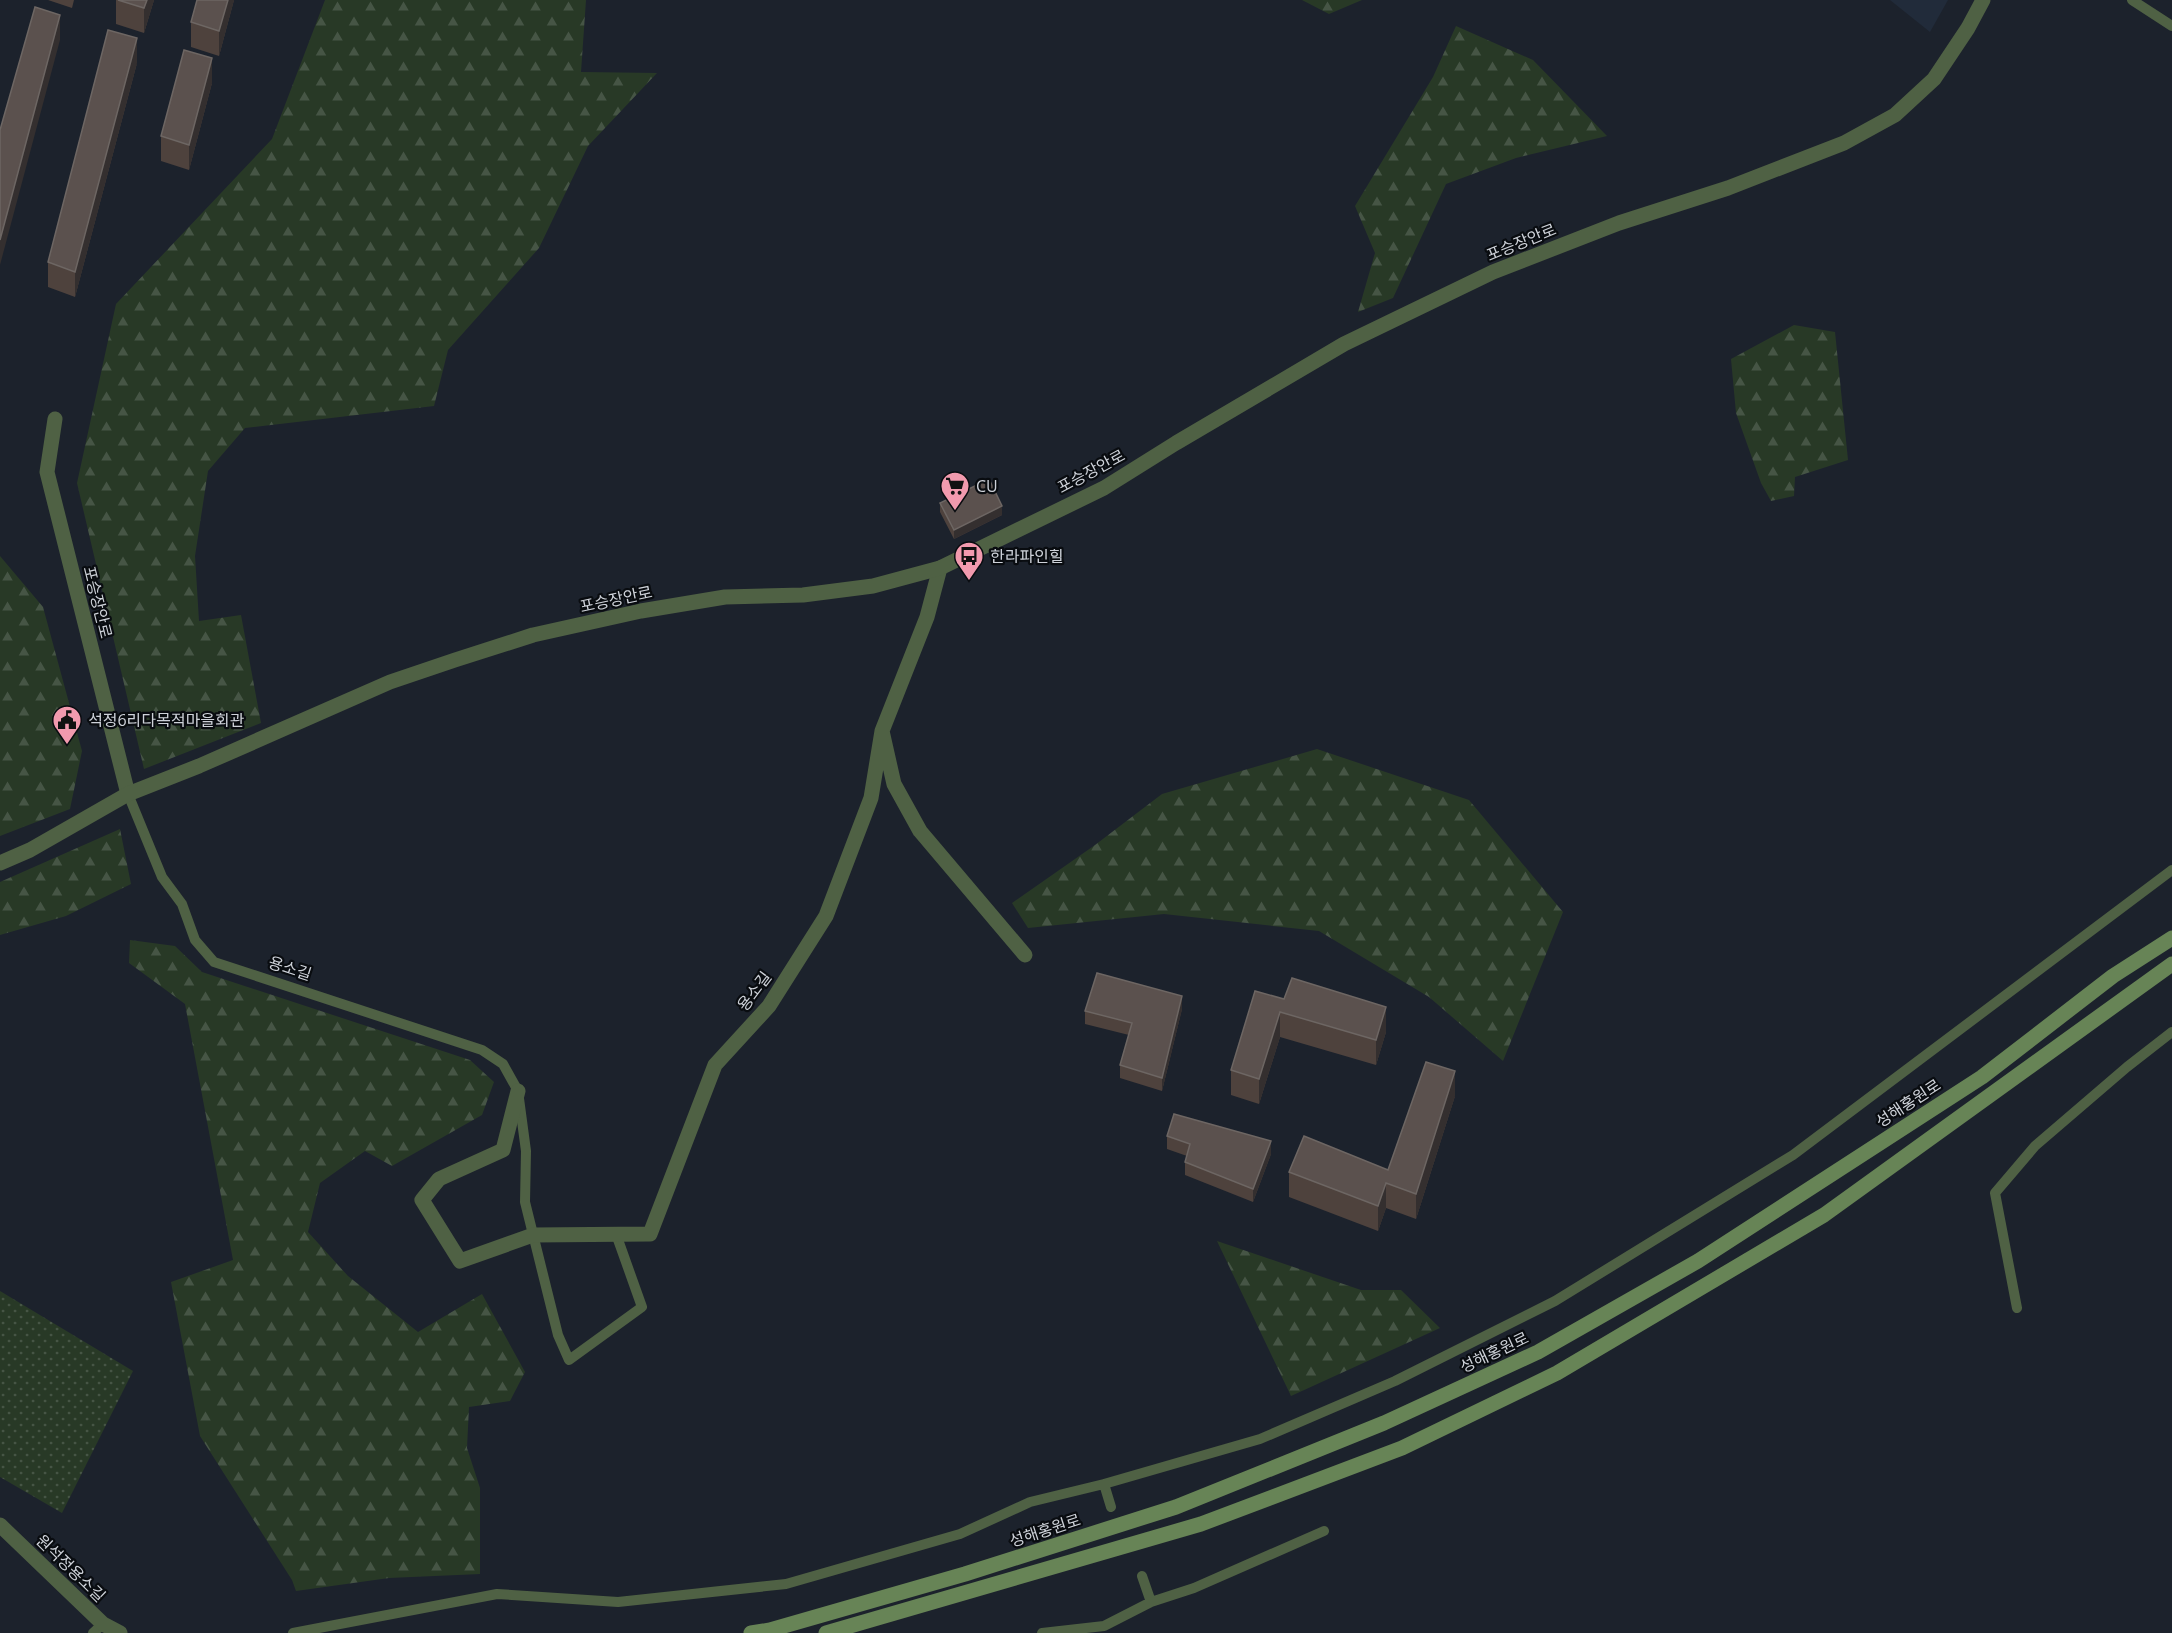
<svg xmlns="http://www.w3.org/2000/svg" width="2172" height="1633" font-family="'Open Sans','Noto Sans KR',sans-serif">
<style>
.built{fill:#212b3a}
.grass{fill:url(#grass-dots)}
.forest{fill:url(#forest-firs)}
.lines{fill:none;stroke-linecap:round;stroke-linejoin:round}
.service{stroke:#4f6144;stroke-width:10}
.minor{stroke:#4f6144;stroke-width:15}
.tertiary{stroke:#4f6144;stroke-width:15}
.secondary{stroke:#678456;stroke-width:15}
.wall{fill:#4e423d}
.shaded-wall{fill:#342f2f}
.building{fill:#5b514e;stroke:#6d6663;stroke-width:1.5}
.labels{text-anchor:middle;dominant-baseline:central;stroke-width:4.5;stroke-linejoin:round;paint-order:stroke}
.street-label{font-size:16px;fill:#ced2d9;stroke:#090c10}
.poi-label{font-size:16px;fill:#ced2d9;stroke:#090c10;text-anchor:start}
</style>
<defs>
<pattern id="grass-dots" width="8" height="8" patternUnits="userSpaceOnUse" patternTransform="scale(1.5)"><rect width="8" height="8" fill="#283926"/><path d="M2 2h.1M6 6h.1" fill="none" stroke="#465545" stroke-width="1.8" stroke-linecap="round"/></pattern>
<pattern id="forest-firs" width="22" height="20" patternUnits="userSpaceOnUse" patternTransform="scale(1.5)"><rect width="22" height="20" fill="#283926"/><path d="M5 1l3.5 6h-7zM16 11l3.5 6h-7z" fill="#465545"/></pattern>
</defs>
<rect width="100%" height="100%" fill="#1c222c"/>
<!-- built -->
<path class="built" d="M1890 0H1948L1930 32Z"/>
<!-- grass -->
<path class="grass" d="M0 1291 133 1371 62 1513 0 1477Z"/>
<!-- forest -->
<path class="forest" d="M325 0H586L581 72 657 73 588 146 539 248 448 350 434 406 245 428 208 471 195 556 199 621 241 615 261 723 144 769 77 483 116 304 272 139Z
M1302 0H1362L1329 14Z
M1456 26 1533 60 1607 136 1516 158 1446 184 1393 298 1358 312 1375 253 1355 206 1433 77Z
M1794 325 1835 332 1848 460 1795 477 1794 496 1771 501 1761 483 1736 413 1731 359Z
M0 556 43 607 82 751 70 809 0 836Z
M1317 749 1469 800 1563 912 1503 1061 1429 997 1319 931 1164 914 1028 928 1012 903 1095 845 1162 794Z
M120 829 131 884 66 916 0 935V882Z
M130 940 175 946 202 972 470 1060 494 1082 482 1115 392 1166 365 1151 320 1183 308 1232 348 1276 418 1332 482 1294 525 1372 510 1401 469 1407 467 1448 480 1488V1574L389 1578 296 1591 292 1580 200 1436 171 1282 233 1260 185 1004 129 963Z
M1217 1241 1361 1290H1401L1440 1328 1291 1396Z"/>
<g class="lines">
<!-- service -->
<path class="service" d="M2132 0 2172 26
M128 794 162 877 182 904 195 940 214 962 482 1050 503 1064 518 1091 526 1151 525 1202 558 1335 569 1360 642 1307 616 1234
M2017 1308 1995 1193 2035 1146 2127 1067 2172 1032
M1104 1484 1111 1507
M1142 1576 1151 1602
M93 1633 103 1624
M293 1633 497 1594 618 1602 786 1584 960 1534 1030 1502 1104 1484 1260 1439 1395 1381 1555 1301 1793 1155 2172 870
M1042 1633 1104 1626 1151 1602 1194 1588 1324 1531"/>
<!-- minor -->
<path class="minor" d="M55 419 47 472 128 794
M940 568 927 617 882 731 894 784 920 831 1025 955
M518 1091 503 1150 439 1179 422 1200 460 1261 533 1235 650 1234 715 1065 769 1006 826 916 871 798 882 731"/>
<!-- tertiary -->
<path class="tertiary" d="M0 863 30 850 128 794 199 766 390 682 455 660 533 635 641 611 725 597 803 595 873 586 940 568 1104 488 1176 443 1344 344 1493 272 1619 223 1728 188 1844 143 1895 115 1934 79 1968 28 1983 0
M0 1525 103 1624 120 1633"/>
<!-- secondary -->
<path class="secondary" d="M751 1633 770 1630 965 1574 1176 1507 1384 1423 1538 1352 1698 1261 1982 1077 2113 976 2172 938
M826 1633 1201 1524 1402 1448 1557 1373 1824 1215 2172 964"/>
</g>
<!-- wall -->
<path class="wall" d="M48 0H74L72 8Z
M116 0H154L144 33 116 24Z
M234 0 219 56 191 47V22Z
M137 63 75 297 48 287V262Z
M212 83 189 170 161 161V136Z
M940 503 1002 515 954 539 940 512Z
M1255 991 1386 1032 1376 1065 1280 1037 1259 1104 1231 1095V1070Z
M1182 1009 1162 1091 1120 1078V1065L1129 1035 1085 1024V1011Z
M1455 1096 1416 1219 1386 1208 1378 1231 1289 1197V1172L1388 1170Z
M1167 1136 1271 1154 1253 1202 1185 1175V1162L1187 1156 1167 1149Z"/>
<!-- shaded-wall -->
<path class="shaded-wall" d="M147 0H154L144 33V8Z
M228 0H234L219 56V31Z
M60 15V40L0 265V240Z
M137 38V63L75 297V272Z
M212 58V83L189 170V145Z
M1002 506V515L954 539V530Z
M1182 996V1009L1162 1091V1078Z
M1386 1007V1032L1376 1065V1040Z
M1280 1012V1037L1259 1104V1079Z
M1455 1071V1096L1416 1219V1194Z
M1271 1141V1154L1253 1202V1189Z
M1386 1183V1208L1378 1231V1206Z"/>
<!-- building -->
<path class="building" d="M118 0H147L144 8Z
M197 0H228L219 31 191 22Z
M35 7 60 15 0 240V130Z
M108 30 137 38 75 272 48 262Z
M184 50 212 58 189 145 161 136Z
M989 479 1002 506 954 530 940 503Z
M1097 973 1182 996 1162 1078 1120 1065 1132 1023 1085 1011Z
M1292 978 1386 1007 1376 1040 1280 1012 1259 1079 1231 1070 1255 991 1284 999Z
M1426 1062 1455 1071 1416 1194 1386 1183 1378 1206 1289 1172 1304 1136 1388 1170Z
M1174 1114 1271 1141 1253 1189 1185 1162 1190 1144 1167 1136Z"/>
<!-- icons -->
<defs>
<g id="supermarket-pin" transform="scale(1.5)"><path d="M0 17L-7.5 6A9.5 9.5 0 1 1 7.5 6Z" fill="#f29aae" stroke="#090c10"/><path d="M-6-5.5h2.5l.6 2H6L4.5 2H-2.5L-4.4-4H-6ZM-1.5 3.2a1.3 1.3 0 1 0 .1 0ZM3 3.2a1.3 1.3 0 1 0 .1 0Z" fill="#111"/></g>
<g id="bus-pin" transform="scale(1.5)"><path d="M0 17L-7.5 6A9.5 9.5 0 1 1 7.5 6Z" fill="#f29aae" stroke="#090c10"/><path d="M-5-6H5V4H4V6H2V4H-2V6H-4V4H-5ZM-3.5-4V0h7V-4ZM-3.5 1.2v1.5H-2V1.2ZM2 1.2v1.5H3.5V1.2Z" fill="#111"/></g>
<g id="civic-pin" transform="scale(1.5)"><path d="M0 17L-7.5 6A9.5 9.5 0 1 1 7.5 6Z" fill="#f29aae" stroke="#090c10"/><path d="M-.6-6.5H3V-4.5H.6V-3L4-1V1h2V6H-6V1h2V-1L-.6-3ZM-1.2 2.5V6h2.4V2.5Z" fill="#111"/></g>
</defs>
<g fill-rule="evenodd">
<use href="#supermarket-pin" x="955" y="486"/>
<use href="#bus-pin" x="969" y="556"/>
<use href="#civic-pin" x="67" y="720"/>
</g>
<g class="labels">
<!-- street labels -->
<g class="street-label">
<text transform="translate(1521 242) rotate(-22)">포승장안로</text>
<text transform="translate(1091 471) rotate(-28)">포승장안로</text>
<text transform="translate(616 599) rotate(-12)">포승장안로</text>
<text transform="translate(98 602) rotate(76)">포승장안로</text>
<text transform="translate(290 968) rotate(18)">용소길</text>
<text transform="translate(754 991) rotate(-53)">용소길</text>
<text transform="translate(1908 1103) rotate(-33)">성해홍원로</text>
<text transform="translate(1494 1352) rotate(-25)">성해홍원로</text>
<text transform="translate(1045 1530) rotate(-18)">성해홍원로</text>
<text transform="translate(71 1568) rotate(44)">원석정용소길</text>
</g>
<!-- poi labels -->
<g class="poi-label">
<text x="976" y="486">CU</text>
<text x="990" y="556">한라파인힐</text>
<text x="88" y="720">석정6리다목적마을회관</text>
</g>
</g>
</svg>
